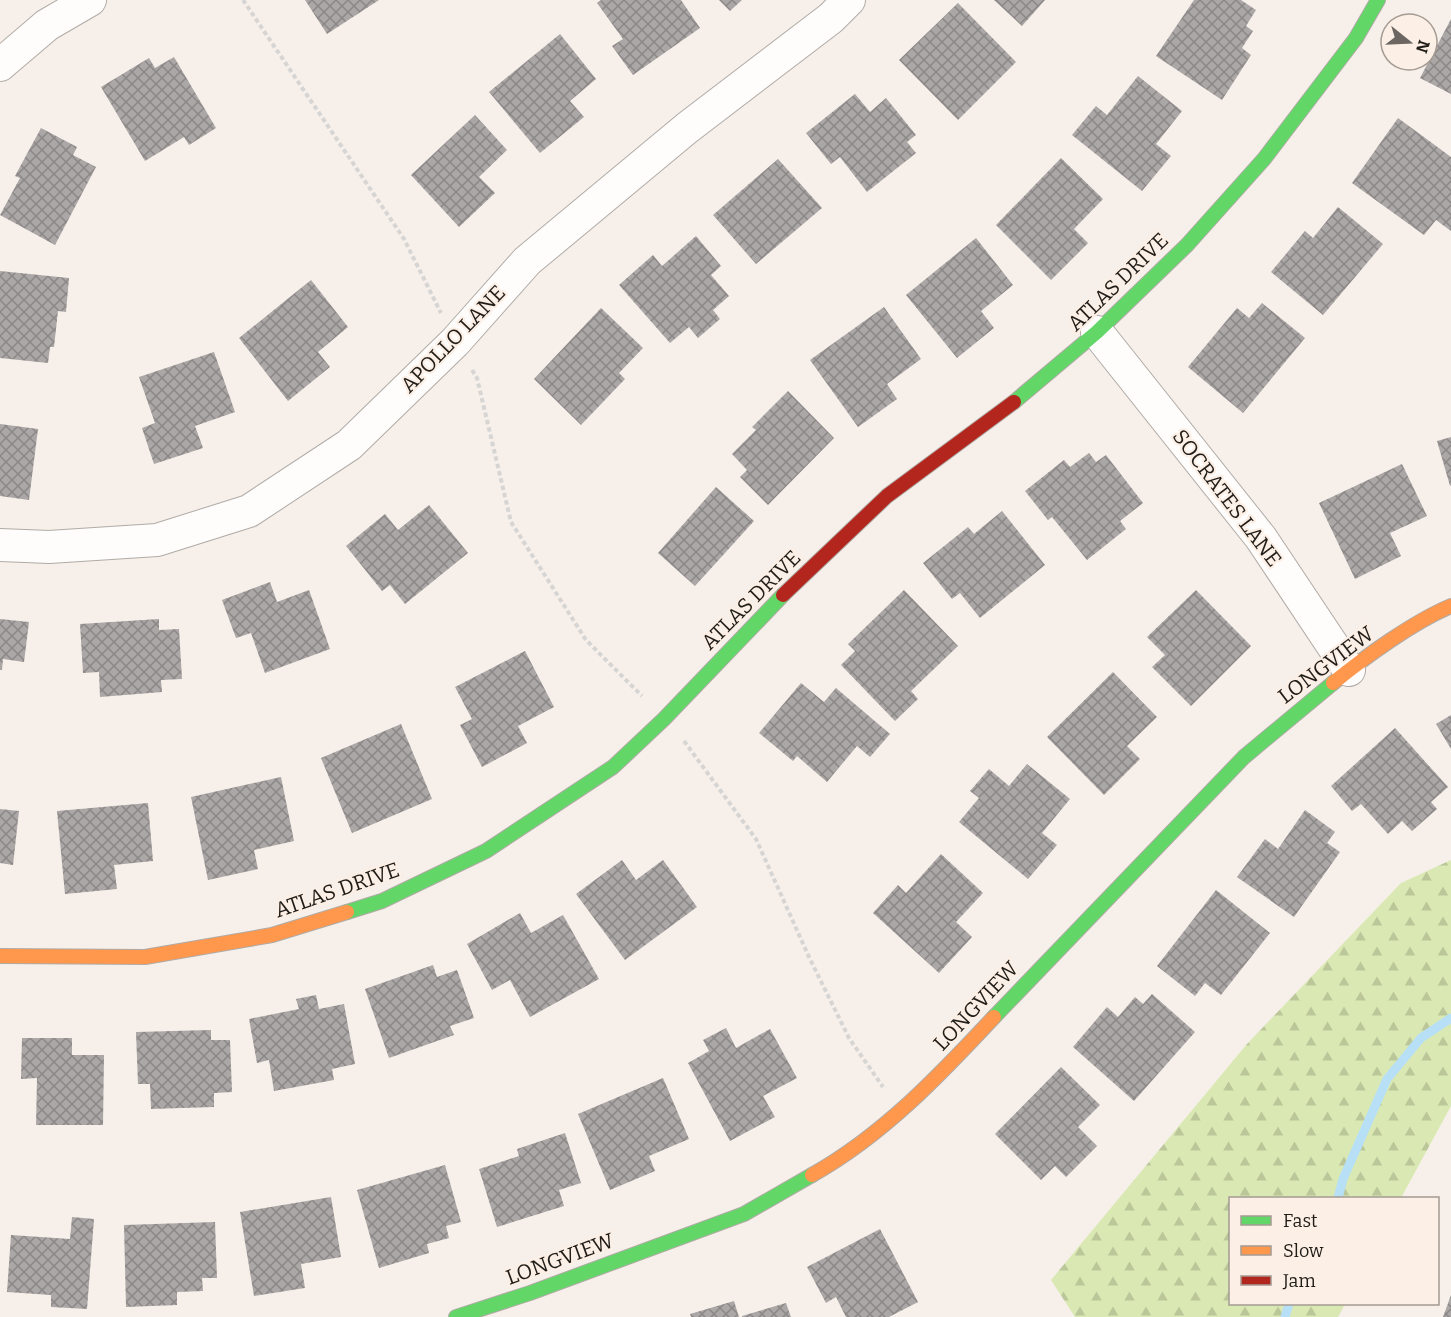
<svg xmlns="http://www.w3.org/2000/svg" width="1451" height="1317" font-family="Bitter,serif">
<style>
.forest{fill:url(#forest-firs)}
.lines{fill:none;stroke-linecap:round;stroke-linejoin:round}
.stream{stroke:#b7e0f6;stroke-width:9}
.building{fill:url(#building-cross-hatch)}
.street-casing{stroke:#b0aba6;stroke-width:34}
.fast-casing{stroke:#b0aba6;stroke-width:16}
.slow-casing{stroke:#b0aba6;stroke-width:16}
.jam-casing{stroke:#b0aba6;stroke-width:16}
.path{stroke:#d7d5d3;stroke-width:4;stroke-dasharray:4.5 3;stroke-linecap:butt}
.street{stroke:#fefdfc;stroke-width:32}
.fast{stroke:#63d668;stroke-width:14}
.slow{stroke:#ff974d;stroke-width:14}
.jam{stroke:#b3261e;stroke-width:14}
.labels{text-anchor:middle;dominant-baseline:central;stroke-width:4.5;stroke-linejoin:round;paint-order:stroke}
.street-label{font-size:21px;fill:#201c18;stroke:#fcefe5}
</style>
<defs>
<pattern id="forest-firs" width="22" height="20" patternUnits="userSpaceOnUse" patternTransform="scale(1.5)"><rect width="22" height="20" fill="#dae8b3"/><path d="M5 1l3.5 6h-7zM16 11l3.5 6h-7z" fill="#bbc699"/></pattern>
<pattern id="building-cross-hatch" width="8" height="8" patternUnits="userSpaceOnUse" patternTransform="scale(1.5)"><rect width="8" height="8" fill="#aca7a7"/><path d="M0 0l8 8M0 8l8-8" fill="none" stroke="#8c8787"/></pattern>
</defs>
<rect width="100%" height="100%" fill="#f7f0ea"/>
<!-- forest -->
<path class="forest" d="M1451 860V1106L1401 1198H1230V1304H1345L1338 1317H1075L1051 1280 1247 1044 1401 883Z"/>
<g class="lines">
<!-- stream -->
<path class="stream" d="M1338 1198 1343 1179 1387 1079 1421 1038 1451 1018
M1285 1317 1289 1304"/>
</g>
<!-- building -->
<path class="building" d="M305 0H379L327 34Z
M601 0H681L700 28 633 75 612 46 623 39 597 3Z
M719 0H742L730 11Z
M994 0H1045L1022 26Z
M1194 0H1241L1256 10 1246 26 1253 31 1242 48 1251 55 1222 100 1156 56Z
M958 3 1016 62 958 120 899 60Z
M1451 19V94L1420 78Z
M560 34 596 79 570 101 584 117 540 153 489 92Z
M174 57 216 128 189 145 184 137 145 161 101 87 149 58 155 68Z
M1138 76 1182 111 1156 144 1171 156 1142 191 1072 135 1096 106 1107 115Z
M855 94 870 112 886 98 916 135 907 142 916 153 867 192 840 157 831 164 806 133Z
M475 115 507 150 479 177 495 193 459 227 411 175Z
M1398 118 1451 157V231L1436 220 1424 235 1352 183Z
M41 128 77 147 73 155 96 167 55 245 0 215 20 178 15 176Z
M1061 158 1103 199 1074 229 1088 243 1051 280 996 225Z
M778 159 822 208 756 264 713 215Z
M1338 207 1383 244 1323 315 1271 272 1305 231 1313 238Z
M696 236 721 266 711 275 729 296 713 310 720 319 698 338 689 327 670 343 619 285 653 255 662 266Z
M976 238 1013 285 981 311 994 328 957 358 906 295Z
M0 271 69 278 66 312 58 311 54 347H50L48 363 0 358Z
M311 280 348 327 318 352 330 367 288 401 239 338Z
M1262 303 1305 338 1243 413 1188 367 1237 308 1249 318Z
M884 307 921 359 887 384 897 399 858 427 810 360Z
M601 308 643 348 619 373 625 379 581 425 534 379Z
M214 352 235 412 195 426 203 448 154 464 142 428 155 423 139 377Z
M788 391 834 438 768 505 740 477 747 470 732 454 756 430 752 427Z
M0 424 38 429 29 500 0 496Z
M1451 437V485L1450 486 1437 441Z
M1089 453 1096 462 1106 455 1143 503 1120 521 1126 529 1087 560 1052 517 1048 520 1025 491 1064 460 1070 467Z
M1402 464 1427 516 1390 533 1401 556 1355 579 1319 503Z
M716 487 754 521 695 586 658 553Z
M429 505 468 553 405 604 390 585 382 591 346 546 385 514 398 530Z
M1002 511 1045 565 980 618 960 593 952 599 923 563 968 527 974 534Z
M270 582 277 602 309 590 330 649 265 673 251 633 236 638 222 600Z
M904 590 958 646 911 691 918 699 895 721 841 665 855 651 848 644Z
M1196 590 1251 646 1191 706 1152 667 1165 655 1147 637Z
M0 619 29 622 24 662 3 659 2 670H0Z
M159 619V630L179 629 182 679 161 680 162 692 100 697 99 672 83 673 80 624Z
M525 651 554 707 518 726 527 743 482 767 460 725 472 719 455 687Z
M1113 672 1157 717 1127 746 1140 759 1104 795 1047 737Z
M801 683 824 702 836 688 890 734 870 757 857 746 827 782 797 756 793 761 759 733Z
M1451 715V749L1436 724Z
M401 724 432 799 352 833 321 758Z
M1395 728 1448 787 1431 802 1437 809 1412 831 1402 821 1388 834 1361 804 1352 811 1331 786Z
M1027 764 1070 799 1042 833 1057 845 1028 879 959 822 979 798 970 791 989 769 1009 786Z
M281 777 294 841 254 850 258 869 208 880 191 797Z
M148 803 153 861 114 865 117 889 65 894 57 811Z
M0 809 19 811 13 865 0 863Z
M1305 810 1335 832 1327 843 1340 852 1294 917 1237 877 1265 839 1278 849Z
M941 854 983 893 956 922 972 937 939 973 873 913 898 885 906 893Z
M622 860 636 880 663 860 697 907 625 960 576 894Z
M1216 890 1270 933 1221 995 1205 983 1195 996 1157 966Z
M520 913 531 933 563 915 599 979 530 1017 510 980 492 990 467 944Z
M433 965 437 977 457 970 474 1018 450 1026 454 1035 389 1058 365 989Z
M1152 994 1195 1032 1134 1101 1073 1047 1107 1007 1118 1017 1135 997 1143 1004Z
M316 995 319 1009 344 1004 355 1064 332 1069 334 1080 274 1091 269 1060 257 1063 249 1019 299 1009 296 999Z
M726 1028 736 1048 770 1029 797 1078 763 1096 775 1117 730 1141 688 1063 709 1051 703 1040Z
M211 1030V1040H230L232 1092 214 1093V1107L151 1109 150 1084H138L136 1032Z
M22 1038H72V1055H104L103 1125H36L37 1078 21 1079Z
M1061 1067 1100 1105 1078 1127 1097 1146 1066 1177 1055 1166 1041 1180 995 1134Z
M663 1078 689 1139 649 1156 655 1171 610 1190 578 1114Z
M565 1133 581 1183 559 1190 564 1206 497 1227 479 1169 519 1156 517 1149Z
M445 1165 461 1222 446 1226 449 1238 427 1244 429 1253 379 1268 357 1190Z
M331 1197 341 1257 301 1264 305 1288 254 1296 240 1212Z
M72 1217 94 1219 87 1309 51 1307V1295L7 1292 11 1235 70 1239Z
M215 1222 217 1278H202L203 1291 177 1292V1305L126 1307 124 1225Z
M880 1229 918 1302 889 1317H846L836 1297 826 1303 807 1267Z
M1451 1295V1317H1443Z
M734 1301 739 1317H691L690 1314Z
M786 1303 791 1317H742V1316Z"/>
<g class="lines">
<!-- street casing -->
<g class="street-casing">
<path id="street" d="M0 65 47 25 90 0
M1097 332 1261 538 1349 670
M0 545 49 547 157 540 249 511 349 445 455 342 527 261 687 128 831 18 849 0"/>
</g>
<!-- fast casing -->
<g class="fast-casing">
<path id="fast" d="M1014 402 1097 332 1187 245 1264 159 1356 38 1378 0
M347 912 382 901 486 851 613 767 664 719 783 595
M994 1017 1244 757 1333 683
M456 1317 530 1293 744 1214 812 1175"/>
</g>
<!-- slow casing -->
<g class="slow-casing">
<path id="slow" d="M1333 683C1365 657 1413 622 1451 606
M0 956 145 957 272 935 347 912
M812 1175C883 1135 939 1076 994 1017"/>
</g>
<!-- jam casing -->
<g class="jam-casing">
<path id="jam" d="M783 595 887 496 1014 402"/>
</g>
<!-- path -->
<path class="path" d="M243 0 404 239 441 313
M472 370 477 378 511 522 586 640 642 696
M684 741 756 839 809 957 849 1038 883 1087"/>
<!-- street -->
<use href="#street" class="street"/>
<!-- fast -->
<use href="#fast" class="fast"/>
<!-- slow -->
<use href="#slow" class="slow"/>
<!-- jam -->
<use href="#jam" class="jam"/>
</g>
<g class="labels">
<!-- street labels -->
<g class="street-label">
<text transform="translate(1118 282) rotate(-44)">ATLAS DRIVE</text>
<text transform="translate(453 339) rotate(-46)">APOLLO LANE</text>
<text transform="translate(1227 498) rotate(53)">SOCRATES LANE</text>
<text transform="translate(751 600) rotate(-45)">ATLAS DRIVE</text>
<text transform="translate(1326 665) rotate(-37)">LONGVIEW</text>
<text transform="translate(337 890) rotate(-19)">ATLAS DRIVE</text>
<text transform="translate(976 1006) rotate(-47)">LONGVIEW</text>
<text transform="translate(560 1259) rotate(-20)">LONGVIEW</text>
</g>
</g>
<!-- legend -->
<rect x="1229" y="1197" width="210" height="108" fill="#fcefe5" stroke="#a49b93" stroke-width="1.5"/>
<rect x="1241" y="1216" width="30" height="9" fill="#63d668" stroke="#a49b93" stroke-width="1.5"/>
<text x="1283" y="1227" font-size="18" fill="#201c18">Fast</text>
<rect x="1241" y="1246" width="30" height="9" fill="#ff974d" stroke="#a49b93" stroke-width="1.5"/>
<text x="1283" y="1257" font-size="18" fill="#201c18">Slow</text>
<rect x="1241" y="1276" width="30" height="9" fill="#b3261e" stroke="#a49b93" stroke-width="1.5"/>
<text x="1283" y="1287" font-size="18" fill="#201c18">Jam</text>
<!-- north arrow -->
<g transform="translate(1409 42) rotate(108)"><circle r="28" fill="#fcefe5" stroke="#a49b93" stroke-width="1.5"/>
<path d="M0-4.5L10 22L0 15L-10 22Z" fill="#6b6662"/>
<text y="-9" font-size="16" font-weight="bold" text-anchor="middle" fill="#201c18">N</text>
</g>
</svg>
